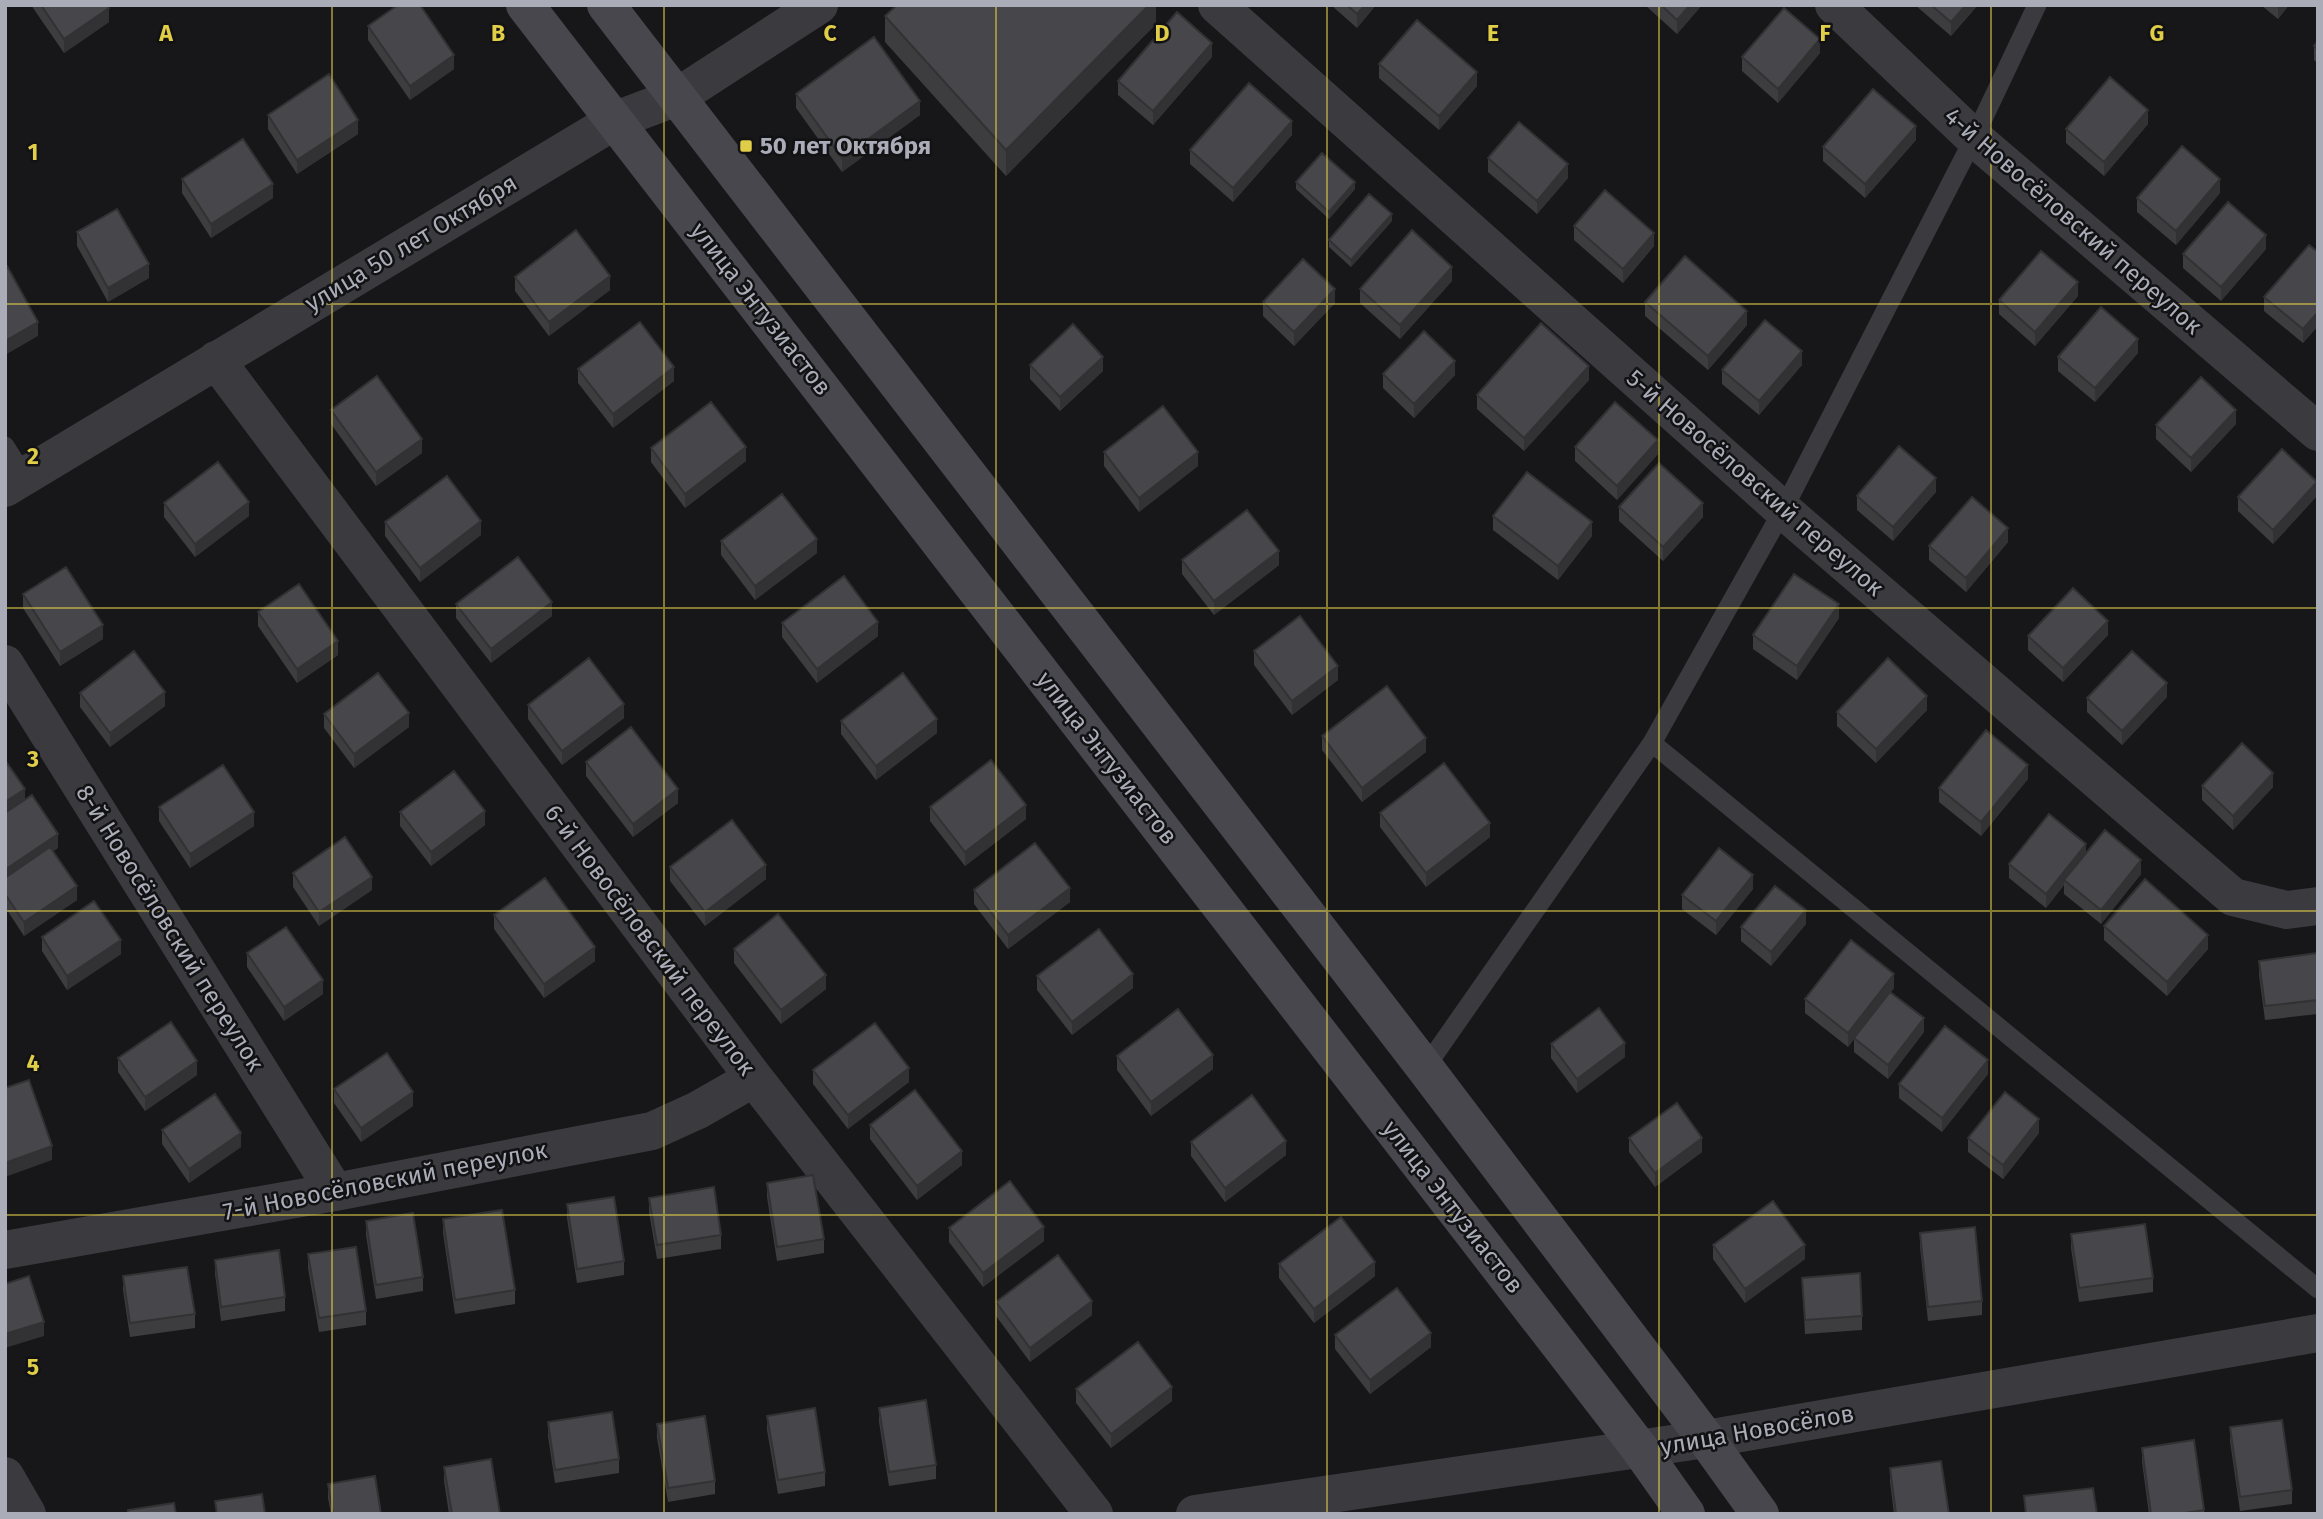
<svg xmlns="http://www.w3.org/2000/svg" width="2323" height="1519" font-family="'Fira Sans',sans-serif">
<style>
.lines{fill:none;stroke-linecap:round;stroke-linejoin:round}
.service{stroke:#3b3a3f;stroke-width:19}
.minor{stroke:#3b3a3f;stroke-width:38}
.secondary{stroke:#47474d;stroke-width:38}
.wall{fill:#3d3d40}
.shaded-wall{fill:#323234}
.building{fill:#47474b;stroke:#323234;stroke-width:2}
.grid{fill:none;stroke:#e0cd48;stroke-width:2;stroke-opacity:0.55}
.poi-dot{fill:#e0cd48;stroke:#121214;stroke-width:2.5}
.labels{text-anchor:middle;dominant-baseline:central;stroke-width:5;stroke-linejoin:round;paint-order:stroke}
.poi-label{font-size:24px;font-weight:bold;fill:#aaacb7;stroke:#121214;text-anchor:start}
.street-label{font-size:24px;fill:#aaacb7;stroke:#121214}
.grid-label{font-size:23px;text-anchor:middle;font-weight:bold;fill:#e0cd48;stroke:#121214;stroke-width:5;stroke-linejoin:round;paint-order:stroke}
</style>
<rect width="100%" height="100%" fill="#171719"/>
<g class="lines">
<!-- service -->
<path class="service" d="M5 446 24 476
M1652 743 2318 1289
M1425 1068 1652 743 1783 510 1974 138 2037 5"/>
<!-- minor -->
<path class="minor" d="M1217 5 1783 510 2233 897 2287 910 2318 906
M1834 5 1974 138 2318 432
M216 360 754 1078 1094 1514
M5 488 616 120 677 97 819 5
M5 664 335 1192
M5 1250 335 1192 652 1131 698 1110 754 1078
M5 1476 27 1514
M1195 1514 1706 1439 2318 1333"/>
<!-- secondary -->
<path class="secondary" d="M525 5 1640 1449 1686 1514
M606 5 1425 1068 1706 1439 1760 1514"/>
</g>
<!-- wall -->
<path class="wall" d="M31 5H107L109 22 64 53Z
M1156 5V24L1006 176 885 42V16Z
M1331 5H1376L1357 28Z
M1645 5H1702L1677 34Z
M1915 5H1978L1951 36Z
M2261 5H2289L2278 19Z
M368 26 454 69 410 100 368 40Z
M2318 41V64L2314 60V46Z
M1820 53 1778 103 1742 71V57Z
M1212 57 1153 125 1118 95V81Z
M1379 64 1477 86 1439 130 1379 78Z
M796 94 920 115 842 172 796 108Z
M268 115 358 134 297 174 268 129Z
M2148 124 2104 176 2066 143V129Z
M1292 135 1233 202 1190 164V150Z
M1916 140 1865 198 1823 161V147Z
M1488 158 1568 178 1537 214 1488 172Z
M182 179 273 198 211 238 182 193Z
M1296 182 1355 189 1329 219 1296 189Z
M2220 193 2176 245 2137 212V198Z
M1392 221 1351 267 1329 247V240Z
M1574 226 1654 246 1623 283 1574 240Z
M77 232 149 278 108 302 77 246Z
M2266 249 2221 301 2183 268V254Z
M2318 252V326L2303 343 2264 311V297Z
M515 277 610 290 549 336 515 291Z
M1452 281 1400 339 1360 303V289Z
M2078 296 2035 346 1999 314V300Z
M1263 302 1335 303 1294 346 1263 316Z
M1645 302 1747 325 1708 370 1645 316Z
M2138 353 2095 402 2058 371V357Z
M1030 365 1103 371 1060 411 1030 379Z
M1802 365 1759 415 1722 384V370Z
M578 369 674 381 613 428 578 383Z
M1383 374 1455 375 1414 418 1383 388Z
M1589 380 1524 451 1477 409V395Z
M331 410 422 453 376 486 331 424Z
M2236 424 2191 472 2156 439V425Z
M1575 447 1658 454 1617 500 1575 461Z
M651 448 746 461 685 508 651 462Z
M1104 452 1198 466 1139 512 1104 466Z
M1936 492 1893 541 1857 510V496Z
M2317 496 2273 544 2238 511V497Z
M164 503 249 516 195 557 164 517Z
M1619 507 1703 517 1663 561 1619 521Z
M1493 516 1592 536 1558 580 1493 530Z
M385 522 481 535 420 582 385 536Z
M721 541 817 553 755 600 721 555Z
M2008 542 1966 592 1929 560V546Z
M1182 560 1279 565 1214 615 1182 574Z
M23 594 103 639 60 666 23 608Z
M456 604 552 616 491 663 456 618Z
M258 612 338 655 297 683 258 626Z
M1839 618 1797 680 1753 649V635Z
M782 623 878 636 817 683 782 637Z
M2108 635 2063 682 2028 650V636Z
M1254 651 1338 680 1292 715 1254 665Z
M80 693 165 706 110 747 80 707Z
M2167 697 2122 745 2087 712V698Z
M528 705 624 718 562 765 528 719Z
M1927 710 1876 763 1837 726V712Z
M324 714 409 727 354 768 324 728Z
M841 721 937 733 876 780 841 734Z
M1322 736 1426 752 1362 802 1322 750Z
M5 760 25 800 58 848 53 851 77 900 24 936 5 907Z
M586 762 678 803 633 837 586 776Z
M2028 779 1981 836 1939 802V788Z
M2202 786 2273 787 2233 830 2202 800Z
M159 807 254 826 190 868 159 821Z
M930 807 1026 819 965 866 930 821Z
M400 812 485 825 431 866 400 826Z
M1380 813 1490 837 1426 887 1380 827Z
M2086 853 2141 874 2101 924 2064 894V885L2046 908 2009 878V864Z
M670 867 766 879 705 926 670 881Z
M293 873 372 890 319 926 293 887Z
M1753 889 1716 935 1682 909V895Z
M974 890 1070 902 1008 949 974 904Z
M494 915 595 961 544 998 494 929Z
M1806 924 1771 966 1741 941V927Z
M2104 926 2208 949 2167 996 2104 940Z
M42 937 121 954 67 990 42 951Z
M734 949 826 989 781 1024 734 963Z
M247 953 323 994 284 1021 247 967Z
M2318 953V1014L2265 1020 2259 975V961Z
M1037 976 1133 988 1072 1035 1037 990Z
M1894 988 1891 992 1924 1032 1888 1079 1854 1052V1039L1848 1047 1805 1013V999Z
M1551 1044 1625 1057 1577 1093 1551 1058Z
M1117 1056 1213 1069 1151 1116 1117 1070Z
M118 1058 197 1075 145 1111 118 1072Z
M813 1070 909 1082 848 1129 813 1084Z
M1988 1074 1942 1132 1899 1098V1084Z
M334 1089 413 1106 361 1142 334 1103Z
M870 1125 962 1165 917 1200 870 1139Z
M162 1130 241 1147 189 1183 162 1144Z
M2039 1133 2003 1179 1968 1152V1138Z
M1629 1138 1702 1152 1655 1187 1629 1152Z
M1191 1142 1286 1155 1225 1202 1191 1156Z
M767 1183 824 1239V1253L777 1261 767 1197Z
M649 1198 721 1235V1249L657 1259 649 1212Z
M567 1204 624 1261V1275L577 1283 567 1218Z
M443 1219 515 1290V1304L455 1314 443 1233Z
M366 1221 423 1277V1291L376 1299 366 1235Z
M949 1228 1044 1241 983 1287 949 1242Z
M1920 1233 1982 1301V1315L1928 1321 1920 1247Z
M2071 1234 2153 1278V1292L2079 1302 2071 1248Z
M1713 1245 1805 1259 1745 1303 1713 1259Z
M308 1254 366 1311V1325L319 1332 308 1268Z
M215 1260 285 1297V1311L221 1321 215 1274Z
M1279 1264 1375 1276 1314 1323 1279 1278Z
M123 1276 195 1314V1328L130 1337 123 1290Z
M1802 1278 1862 1316V1330L1805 1334Z
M996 1302 1092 1315 1030 1362 996 1316Z
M1335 1335 1431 1347 1370 1394 1335 1349Z
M1076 1389 1172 1401 1111 1448 1076 1403Z
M879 1408 936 1465V1479L889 1486 879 1422Z
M767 1416 825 1472V1486L778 1494 767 1430Z
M548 1422 619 1459V1473L555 1483 548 1436Z
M657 1424 715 1481V1494L668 1502 657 1438Z
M2230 1427 2292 1490V1504L2240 1511 2230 1441Z
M2142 1448 2204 1510V1514H2149L2142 1462Z
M444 1467 500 1514H449L444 1481Z
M1890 1468 1949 1514H1894L1890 1482Z
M328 1484 381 1514H331L328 1498Z"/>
<!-- shaded-wall -->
<path class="shaded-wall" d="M1149 5H1156V24L1006 176V150Z
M1365 5H1376L1357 28V14Z
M1690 5H1702L1677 34V20Z
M1966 5H1978L1951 36V22Z
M2278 5H2289L2278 19Z
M109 8V22L64 53V39Z
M1820 39V53L1778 103V89Z
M1212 43V57L1153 125V111Z
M454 55V69L410 100V86Z
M1477 72V86L1439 130V116Z
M920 101V115L842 172V158Z
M2148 110V124L2104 176V162Z
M358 120V134L297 174V160Z
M1292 121V135L1233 202V188Z
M1916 126V140L1865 198V184Z
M1568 164V178L1537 214V201Z
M2220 179V193L2176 245V231Z
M1355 182V189L1329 219V212Z
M273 184V198L211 238V224Z
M1392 214V221L1351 267V260Z
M1654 233V246L1623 283V269Z
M2266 235V249L2221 301V287Z
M149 264V278L108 302V288Z
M1452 267V281L1400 339V325Z
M610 276V290L549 336V322Z
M2078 282V296L2035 346V332Z
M1335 289V303L1294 346V332Z
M1747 311V325L1708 370V356Z
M2318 312V326L2303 343V329Z
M38 322V336L5 355V341Z
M2138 339V353L2095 402V388Z
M1802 351V365L1759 415V401Z
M1103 357V371L1060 411V397Z
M1455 361V375L1414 418V404Z
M1589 366V380L1524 451V438Z
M674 367V381L613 428V414Z
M2236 410V424L2191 472V458Z
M422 439V453L376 486V472Z
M1658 440V454L1617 500V486Z
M746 447V461L685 508V494Z
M1198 452V466L1139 512V498Z
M1936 478V492L1893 541V527Z
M2317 482V496L2273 544V530Z
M249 502V516L195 557V544Z
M1703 503V517L1663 561V547Z
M481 521V535L420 582V568Z
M1592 522V536L1558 580V566Z
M2008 528V542L1966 592V578Z
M817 539V553L755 600V586Z
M1279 551V565L1214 615V601Z
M552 602V616L491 663V649Z
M1839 604V618L1797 680V666Z
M2108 621V635L2063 682V668Z
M878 622V636L817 683V669Z
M103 625V639L60 666V652Z
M338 641V655L297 683V669Z
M1338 666V680L1292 715V701Z
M2167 683V697L2122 745V731Z
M165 692V706L110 747V733Z
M1927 696V710L1876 763V749Z
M624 704V718L562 765V751Z
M409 713V727L354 768V754Z
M937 719V733L876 780V766Z
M1426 738V752L1362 802V788Z
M2028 765V779L1981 836V822Z
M2273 773V787L2233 830V816Z
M25 789V803L5 816V802Z
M678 789V803L633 837V824Z
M1026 805V819L965 866V852Z
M485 811V825L431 866V852Z
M254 812V826L190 868V854Z
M1490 823V837L1426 887V873Z
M58 834V848L6 883V869Z
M2086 844V858L2064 880V885L2046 908V894Z
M2141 860V874L2101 924V910Z
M766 865V879L705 926V912Z
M1753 875V889L1716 935V921Z
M372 877V890L319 926V912Z
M77 886V900L24 936V922Z
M1070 888V902L1008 949V935Z
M1806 910V924L1771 966V952Z
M2208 935V949L2167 996V982Z
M121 940V954L67 990V976Z
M595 947V961L544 998V984Z
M1133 974V988L1072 1035V1022Z
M1894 974V988L1848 1047V1033Z
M826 975V989L781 1024V1010Z
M323 980V994L284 1021V1007Z
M1924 1018V1032L1888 1079V1065Z
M1625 1043V1057L1577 1093V1079Z
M1213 1055V1069L1151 1116V1102Z
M1988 1060V1074L1942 1132V1118Z
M197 1061V1075L145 1111V1097Z
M909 1068V1082L848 1129V1115Z
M413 1092V1106L361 1142V1128Z
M2039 1119V1133L2003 1179V1165Z
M241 1133V1147L189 1183V1169Z
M1702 1138V1152L1655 1187V1173Z
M1286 1141V1155L1225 1202V1188Z
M52 1146V1160L5 1177V1163Z
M962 1151V1165L917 1200V1186Z
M1044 1227V1241L983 1287V1273Z
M1805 1245V1259L1745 1303V1289Z
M1375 1262V1276L1314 1323V1309Z
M1092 1301V1315L1030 1362V1348Z
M44 1322V1336L5 1348V1334Z
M1431 1333V1347L1370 1394V1380Z
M1172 1387V1401L1111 1448V1434Z"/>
<!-- building -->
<path class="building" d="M41 5H107L109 8 64 39Z
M398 5H420L454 55 410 86 368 26Z
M897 5H1149L1006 150 885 16Z
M1347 5H1365L1357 14Z
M1661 5H1690L1677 20Z
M1931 5H1966L1951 22Z
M1784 8 1820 39 1778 89 1742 57Z
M1177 12 1212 43 1153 111 1118 81Z
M1417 20 1477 72 1439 116 1379 64Z
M874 37 920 101 842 158 796 94Z
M2318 41V50L2314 46Z
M329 74 358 120 297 160 268 115Z
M2110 77 2148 110 2104 162 2066 129Z
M1249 83 1292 121 1233 188 1190 150Z
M1873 89 1916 126 1865 184 1823 147Z
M1519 122 1568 164 1537 201 1488 158Z
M243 139 273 184 211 224 182 179Z
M2182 146 2220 179 2176 231 2137 198Z
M1322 153 1355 182 1329 212 1296 182Z
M1605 190 1654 233 1623 269 1574 226Z
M1369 194 1392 214 1351 260 1329 240Z
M2228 202 2266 235 2221 287 2183 254Z
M117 209 149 264 108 288 77 232Z
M576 230 610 276 549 322 515 277Z
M1412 230 1452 267 1400 325 1360 289Z
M2309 245 2318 252V312L2303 329 2264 297Z
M2041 251 2078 282 2035 332 1999 300Z
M1685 256 1747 311 1708 356 1645 302Z
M1303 259 1335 289 1294 332 1263 302Z
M7 266 38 322 5 341V267Z
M2101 307 2138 339 2095 388 2058 357Z
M1765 320 1802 351 1759 401 1722 370Z
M640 322 674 367 613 414 578 369Z
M1541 323 1589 366 1524 438 1477 395Z
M1073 324 1103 357 1060 397 1030 365Z
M1424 331 1455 361 1414 404 1383 374Z
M377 376 422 439 376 472 331 410Z
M2201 377 2236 410 2191 458 2156 425Z
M711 402 746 447 685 494 651 448Z
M1615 402 1658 440 1617 486 1575 447Z
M1163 406 1198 452 1139 498 1104 452Z
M1899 446 1936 478 1893 527 1857 496Z
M2282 449 2317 482 2273 530 2238 497Z
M218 462 249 502 195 544 164 503Z
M1659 463 1703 503 1663 547 1619 507Z
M1527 472 1592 522 1558 566 1493 516Z
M447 476 481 521 420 568 385 522Z
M782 494 817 539 755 586 721 541Z
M1972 497 2008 528 1966 578 1929 546Z
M1247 510 1279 551 1214 601 1182 560Z
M518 557 552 602 491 649 456 604Z
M66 567 103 625 60 652 23 594Z
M1794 574 1839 604 1797 666 1753 635Z
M844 576 878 622 817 669 782 623Z
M299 584 338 641 297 669 258 612Z
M2073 588 2108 621 2063 668 2028 636Z
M1300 616 1338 666 1292 701 1254 651Z
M134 651 165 692 110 733 80 693Z
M2132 651 2167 683 2122 731 2087 698Z
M589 658 624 704 562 751 528 705Z
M1888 658 1927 696 1876 749 1837 712Z
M378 673 409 713 354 754 324 714Z
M903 673 937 719 876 766 841 721Z
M1387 686 1426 738 1362 788 1322 736Z
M631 727 678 789 633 824 586 762Z
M1986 730 2028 765 1981 822 1939 788Z
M2242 743 2273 773 2233 816 2202 786Z
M5 760 25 789 5 802Z
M991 760 1026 805 965 852 930 807Z
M1444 763 1490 823 1426 873 1380 813Z
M223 765 254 812 190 854 159 807Z
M454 771 485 811 431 852 400 812Z
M32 795 58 834 6 869 5 813Z
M2049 814 2086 844 2046 894 2009 864Z
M732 820 766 865 705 912 670 867Z
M2105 830 2141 860 2101 910 2064 880Z
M345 837 372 877 319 912 293 873Z
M1035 843 1070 888 1008 935 974 890Z
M50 847 77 886 24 922 5 894V878Z
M1719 848 1753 875 1716 921 1682 895Z
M545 878 595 947 544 984 494 915Z
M2145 879 2208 935 2167 982 2104 926Z
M1775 886 1806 910 1771 952 1741 927Z
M94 901 121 940 67 976 42 937Z
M778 914 826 975 781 1010 734 949Z
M286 927 323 980 284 1007 247 953Z
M1099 929 1133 974 1072 1022 1037 976Z
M1851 940 1894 974 1848 1033 1805 999Z
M2318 953V1000L2265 1006 2259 961Z
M1890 992 1924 1018 1888 1065 1854 1038Z
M1599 1008 1625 1043 1577 1079 1551 1044Z
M1178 1009 1213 1055 1151 1102 1117 1056Z
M171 1022 197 1061 145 1097 118 1058Z
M875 1023 909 1068 848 1115 813 1070Z
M1945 1026 1988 1060 1942 1118 1899 1084Z
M387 1053 413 1092 361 1128 334 1089Z
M29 1080 52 1146 5 1163V1088Z
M915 1090 962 1151 917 1186 870 1125Z
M2005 1092 2039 1119 2003 1165 1968 1138Z
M215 1094 241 1133 189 1169 162 1130Z
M1252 1095 1286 1141 1225 1188 1191 1142Z
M1677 1103 1702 1138 1655 1173 1629 1138Z
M813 1175 824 1239 777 1247 767 1183Z
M1010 1181 1044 1227 983 1273 949 1228Z
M714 1187 721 1235 657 1245 649 1198Z
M614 1197 624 1261 577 1269 567 1204Z
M1773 1201 1805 1245 1745 1289 1713 1245Z
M502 1210 515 1290 455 1300 443 1219Z
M413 1213 423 1277 376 1285 366 1221Z
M1341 1217 1375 1262 1314 1309 1279 1264Z
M2145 1224 2153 1278 2079 1288 2071 1234Z
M1975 1227 1982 1301 1928 1307 1920 1233Z
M356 1247 366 1311 319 1318 308 1254Z
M279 1250 285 1297 221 1307 215 1260Z
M1058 1255 1092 1301 1030 1348 996 1302Z
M187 1267 195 1314 130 1323 123 1276Z
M1860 1273 1862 1316 1805 1320 1802 1278Z
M29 1276 44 1322 5 1334V1284Z
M1397 1288 1431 1333 1370 1380 1335 1335Z
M1138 1342 1172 1387 1111 1434 1076 1389Z
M926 1400 936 1465 889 1472 879 1408Z
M815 1408 825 1472 778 1480 767 1416Z
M612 1412 619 1459 555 1470 548 1422Z
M705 1416 715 1481 668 1488 657 1424Z
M2282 1420 2292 1490 2240 1497 2230 1427Z
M2194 1440 2204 1510 2178 1514H2151L2142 1448Z
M491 1459 500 1514H452L444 1467Z
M1941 1461 1949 1514H1896L1890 1468Z
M375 1476 381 1514H333L328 1484Z
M2093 1488 2097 1514H2026L2024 1496Z
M262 1494 265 1514H217L215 1501Z
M174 1503 176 1514H128V1510Z"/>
<!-- grid -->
<path class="grid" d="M332 5V1514M664 5V1514M996 5V1514M1327 5V1514M1659 5V1514M1991 5V1514M5 304H2318M5 608H2318M5 911H2318M5 1215H2318"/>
<!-- markers -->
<rect class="poi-dot" x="739" y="139" width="14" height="14" rx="3.5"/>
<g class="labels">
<!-- poi labels -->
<g class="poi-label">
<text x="760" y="146">50 лет Октября</text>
</g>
<!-- street labels -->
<g class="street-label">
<text transform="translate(2073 221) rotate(41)">4-й Новосёловский переулок</text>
<text transform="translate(411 243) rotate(-31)">улица 50 лет Октября</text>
<text transform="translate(761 309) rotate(52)">улица Энтузиастов</text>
<text transform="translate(1755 483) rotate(41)">5-й Новосёловский переулок</text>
<text transform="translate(1107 758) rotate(52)">улица Энтузиастов</text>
<text transform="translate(170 928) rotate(58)">8-й Новосёловский переулок</text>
<text transform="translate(650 940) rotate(53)">6-й Новосёловский переулок</text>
<text transform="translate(385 1181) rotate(-11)">7-й Новосёловский переулок</text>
<text transform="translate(1453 1207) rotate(52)">улица Энтузиастов</text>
<text transform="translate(1757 1430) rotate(-10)">улица Новосёлов</text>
</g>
</g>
<g class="grid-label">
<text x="166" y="41">A</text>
<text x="498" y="41">B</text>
<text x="830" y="41">C</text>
<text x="1162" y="41">D</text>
<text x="1493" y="41">E</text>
<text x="1825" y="41">F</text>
<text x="2157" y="41">G</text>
<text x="33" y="160">1</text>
<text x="33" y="464">2</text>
<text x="33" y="767">3</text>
<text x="33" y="1071">4</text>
<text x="33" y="1375">5</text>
</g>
<!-- border -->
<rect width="2323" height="1519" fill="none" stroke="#aaacb7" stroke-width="14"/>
</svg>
